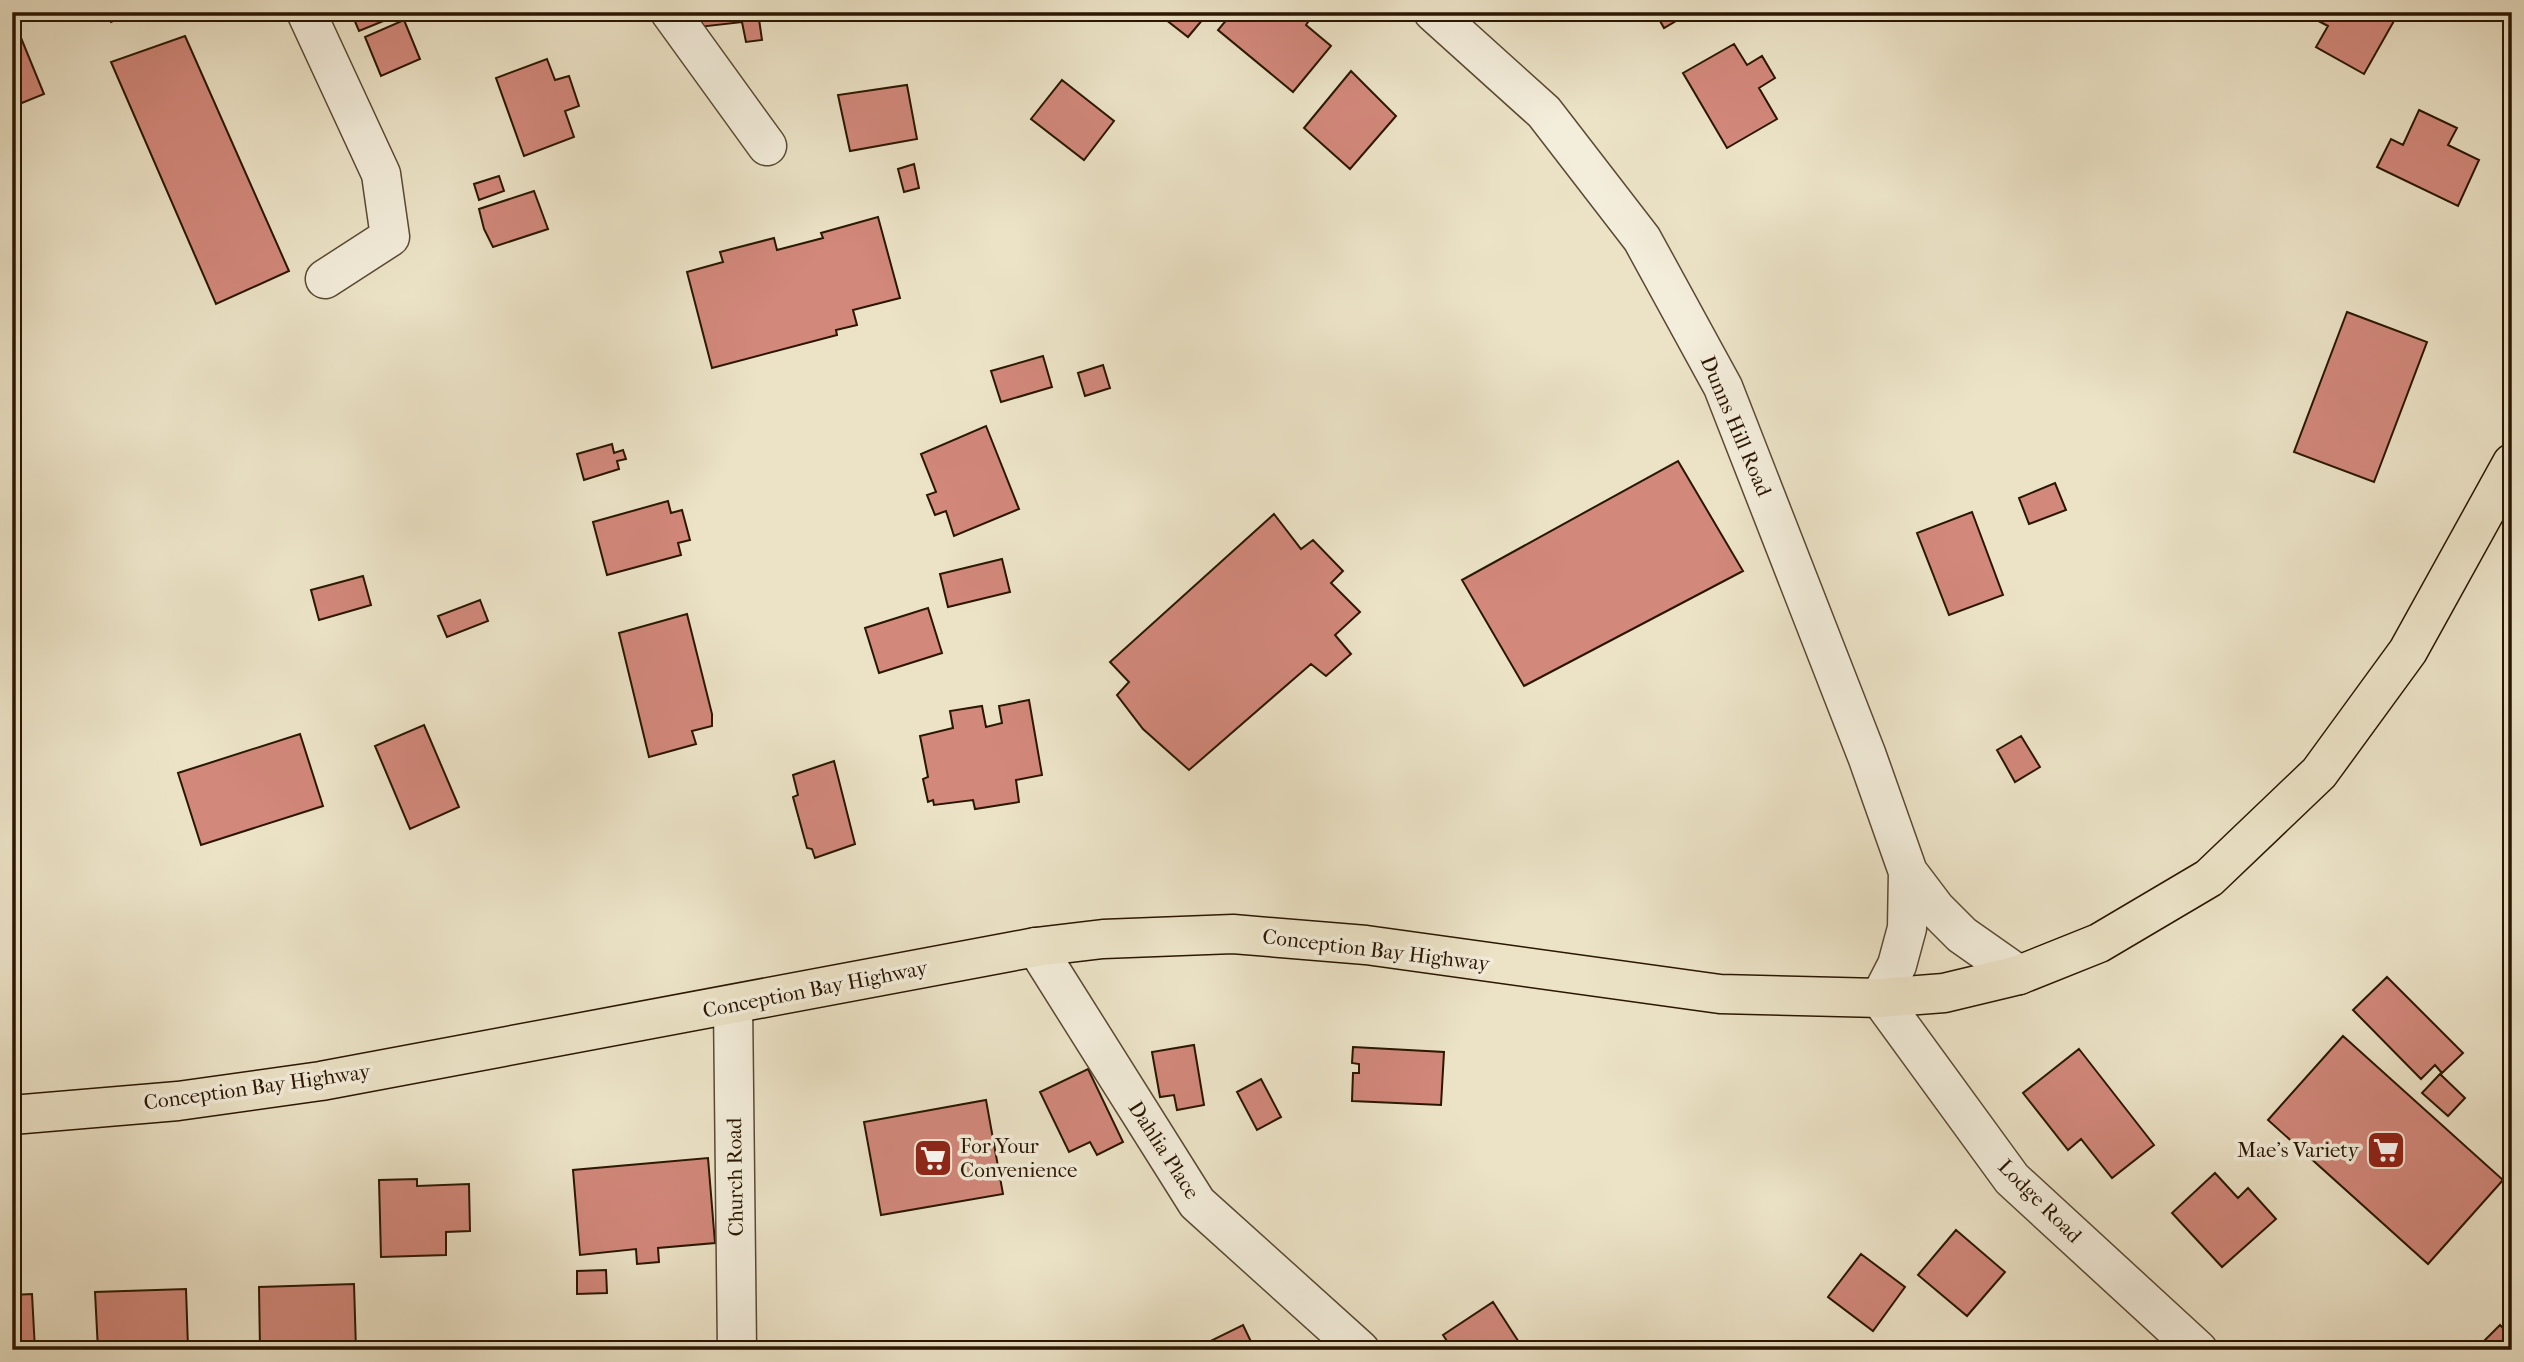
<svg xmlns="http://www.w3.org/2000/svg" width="2524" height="1362" font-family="'IM FELL French Canon',serif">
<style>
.building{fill:#d2887b;stroke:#2a1601;stroke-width:2}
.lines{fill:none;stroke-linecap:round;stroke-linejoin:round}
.street-casing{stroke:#5a4932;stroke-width:41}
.primary-casing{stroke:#2a1601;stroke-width:41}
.street{stroke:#f3eddb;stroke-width:38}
.primary{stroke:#ece3c7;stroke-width:38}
.labels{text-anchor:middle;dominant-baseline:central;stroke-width:7;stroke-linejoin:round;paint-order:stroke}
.street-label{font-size:21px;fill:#2a1601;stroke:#f3eddb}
.poi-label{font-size:21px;fill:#2a1601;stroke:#f3eddb;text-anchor:start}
</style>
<rect width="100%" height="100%" fill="#ece3c7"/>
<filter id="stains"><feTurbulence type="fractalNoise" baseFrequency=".00286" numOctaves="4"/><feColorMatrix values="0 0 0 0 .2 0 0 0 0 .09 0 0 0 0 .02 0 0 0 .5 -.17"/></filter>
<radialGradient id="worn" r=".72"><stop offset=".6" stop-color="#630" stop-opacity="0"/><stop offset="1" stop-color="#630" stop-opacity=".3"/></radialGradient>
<!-- building -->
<path class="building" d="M106 12H134L111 22Z
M351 12H403V13L359 31Z
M688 12H758L762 40 746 42 742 22 690 28Z
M1156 12H1209L1188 37Z
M1233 12H1301L1310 19 1306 25 1331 46 1293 92 1218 30Z
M1655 12H1691L1664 28Z
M2311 12H2399L2364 74 2316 47 2328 26 2309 16Z
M404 20 420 59 381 76 365 37Z
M19 33 44 94 12 107V35Z
M185 36 289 271 216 304 111 62Z
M1734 44 1747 65 1762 56 1775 78 1759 88 1777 119 1727 148 1683 73Z
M547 59 555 80 569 76 579 106 565 111 574 137 524 156 496 78Z
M1351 71 1396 116 1350 169 1304 128Z
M1062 80 1114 121 1084 160 1031 119Z
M907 85 917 139 850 151 838 95Z
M2419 110 2457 128 2448 145 2479 160 2458 206 2377 167 2391 139 2403 145Z
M914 164 919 188 904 192 898 169Z
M499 176 504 191 479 200 474 184Z
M534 191 548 229 493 247 484 229 479 209Z
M878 217 900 298 853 310 857 325 836 330 837 335 712 368 687 272 723 262 720 252 774 238 777 250 823 238 821 233Z
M2347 312 2427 342 2374 482 2294 452Z
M1043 356 1052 387 1001 402 991 371Z
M1103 365 1110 388 1085 396 1078 373Z
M986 426 1019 509 954 536 946 511 935 515 927 495 936 492 921 454Z
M612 444 614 453 623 450 626 459 617 461 619 469 584 480 577 454Z
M1678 461 1743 571 1524 686 1462 580Z
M2055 483 2066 510 2029 524 2019 498Z
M668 501 671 513 682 510 690 540 678 543 681 555 607 575 593 522Z
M1972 512 2003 595 1949 615 1917 533Z
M1274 514 1301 549 1313 540 1343 571 1331 583 1360 612 1335 635 1351 654 1326 676 1311 664 1189 770 1143 729 1117 695 1129 682 1110 662Z
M1002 559 1010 592 948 607 940 574Z
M363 576 371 605 319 620 311 590Z
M480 600 488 621 447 637 438 616Z
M928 608 942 653 879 673 865 628Z
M687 614 712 714V726L692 731 696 744 649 757 619 633Z
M1029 700 1042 775 1016 780 1019 802 975 809 973 800 934 805 933 800 928 802 923 779 928 777 920 736 953 728 950 711 982 706 986 727 1002 723 999 706Z
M424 725 459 807 410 829 375 746Z
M300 734 323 806 201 845 178 773Z
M2021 736 2040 767 2015 782 1997 750Z
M834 761 855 844 815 858 812 849 807 848 793 797 798 795 793 775Z
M2387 977 2463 1053 2442 1073 2435 1065 2421 1079 2353 1010Z
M2343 1036 2503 1180 2428 1264 2268 1120Z
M1194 1045 1204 1105 1177 1110 1174 1095 1160 1097 1152 1052Z
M1353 1047 1444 1052 1441 1105 1352 1101 1353 1073H1359V1064L1352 1063Z
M2079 1049 2154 1145 2112 1178 2081 1139 2068 1150 2023 1093Z
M1088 1069 1123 1142 1097 1155 1090 1142 1069 1152 1040 1092Z
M2440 1074 2465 1098 2448 1116 2422 1093Z
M1261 1079 1281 1117 1257 1130 1237 1092Z
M986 1100 1003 1194 881 1215 864 1122Z
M708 1158 715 1243 658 1248 659 1262 637 1264 636 1249 580 1255 573 1170Z
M2215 1173 2238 1198 2248 1188 2276 1219 2222 1267 2172 1213Z
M417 1179V1186L469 1184 470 1231 446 1232V1255L381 1257 379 1180Z
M1956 1230 2005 1272 1967 1316 1918 1275Z
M1861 1254 1905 1287 1873 1331 1828 1297Z
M606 1270 607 1293 577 1294V1271Z
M354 1284 356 1350H260L259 1287Z
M186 1289 188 1347 98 1350 95 1292Z
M32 1294 35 1350H12V1295Z
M1493 1302 1524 1350H1453L1443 1335Z
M1243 1325 1255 1350H1196V1348Z
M2500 1325 2512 1337V1350H2475Z"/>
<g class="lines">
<!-- street casing -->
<g class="street-casing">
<path id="street" d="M306 12 381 174 390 237 325 279
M670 12 767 146
M1433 12 1544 112 1642 239 1723 387 1867 756 1908 872 1936 909 1962 935 2019 975
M1908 872 1907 928 1897 965 1880 998 2012 1179 2198 1350
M1036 947 1197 1203 1360 1350
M733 1005 737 1350"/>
</g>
<!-- primary casing -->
<g class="primary-casing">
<path id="primary" d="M12 1115 178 1101 321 1081 1036 947 1103 939 1233 934 1366 945 1720 994 1880 998 1944 993 2019 975 2099 943 2209 878 2319 773 2408 651 2512 463"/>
</g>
<!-- street -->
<use href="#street" class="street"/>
<!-- primary -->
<use href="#primary" class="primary"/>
</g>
<!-- icons -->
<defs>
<g id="supermarket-square" transform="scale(2.0125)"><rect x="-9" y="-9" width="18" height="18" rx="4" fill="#8f2418" stroke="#f3eddb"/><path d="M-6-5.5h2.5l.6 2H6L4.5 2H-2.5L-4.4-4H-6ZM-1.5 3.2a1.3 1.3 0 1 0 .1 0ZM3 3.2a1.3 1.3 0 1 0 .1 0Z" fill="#fff"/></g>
</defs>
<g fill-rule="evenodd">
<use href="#supermarket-square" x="2386" y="1150"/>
<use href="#supermarket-square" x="933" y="1158"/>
</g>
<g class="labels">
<!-- street labels -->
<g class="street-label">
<text transform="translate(1736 426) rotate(67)">Dunns Hill Road</text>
<text transform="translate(1376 950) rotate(7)">Conception Bay Highway</text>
<text transform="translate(815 989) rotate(-11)">Conception Bay Highway</text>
<text transform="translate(257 1087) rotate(-8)">Conception Bay Highway</text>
<text transform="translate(1164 1150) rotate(57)">Dahlia Place</text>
<text transform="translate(735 1177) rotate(-91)">Church Road</text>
<text transform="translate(2040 1201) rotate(45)">Lodge Road</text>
</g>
<!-- poi labels -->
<g class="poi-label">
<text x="960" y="1146">For Your<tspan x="960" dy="24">Convenience</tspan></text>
<text x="2359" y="1150" text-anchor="end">Mae's Variety</text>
</g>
</g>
<!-- margin -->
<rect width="2524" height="1362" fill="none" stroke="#ece3c7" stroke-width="42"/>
<rect x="14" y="14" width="2496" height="1334" fill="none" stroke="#2a1601" stroke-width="3.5"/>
<rect x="21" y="21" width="2482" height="1320" fill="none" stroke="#2a1601" stroke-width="2"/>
<rect width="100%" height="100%" filter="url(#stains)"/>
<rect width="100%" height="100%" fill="url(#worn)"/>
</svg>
